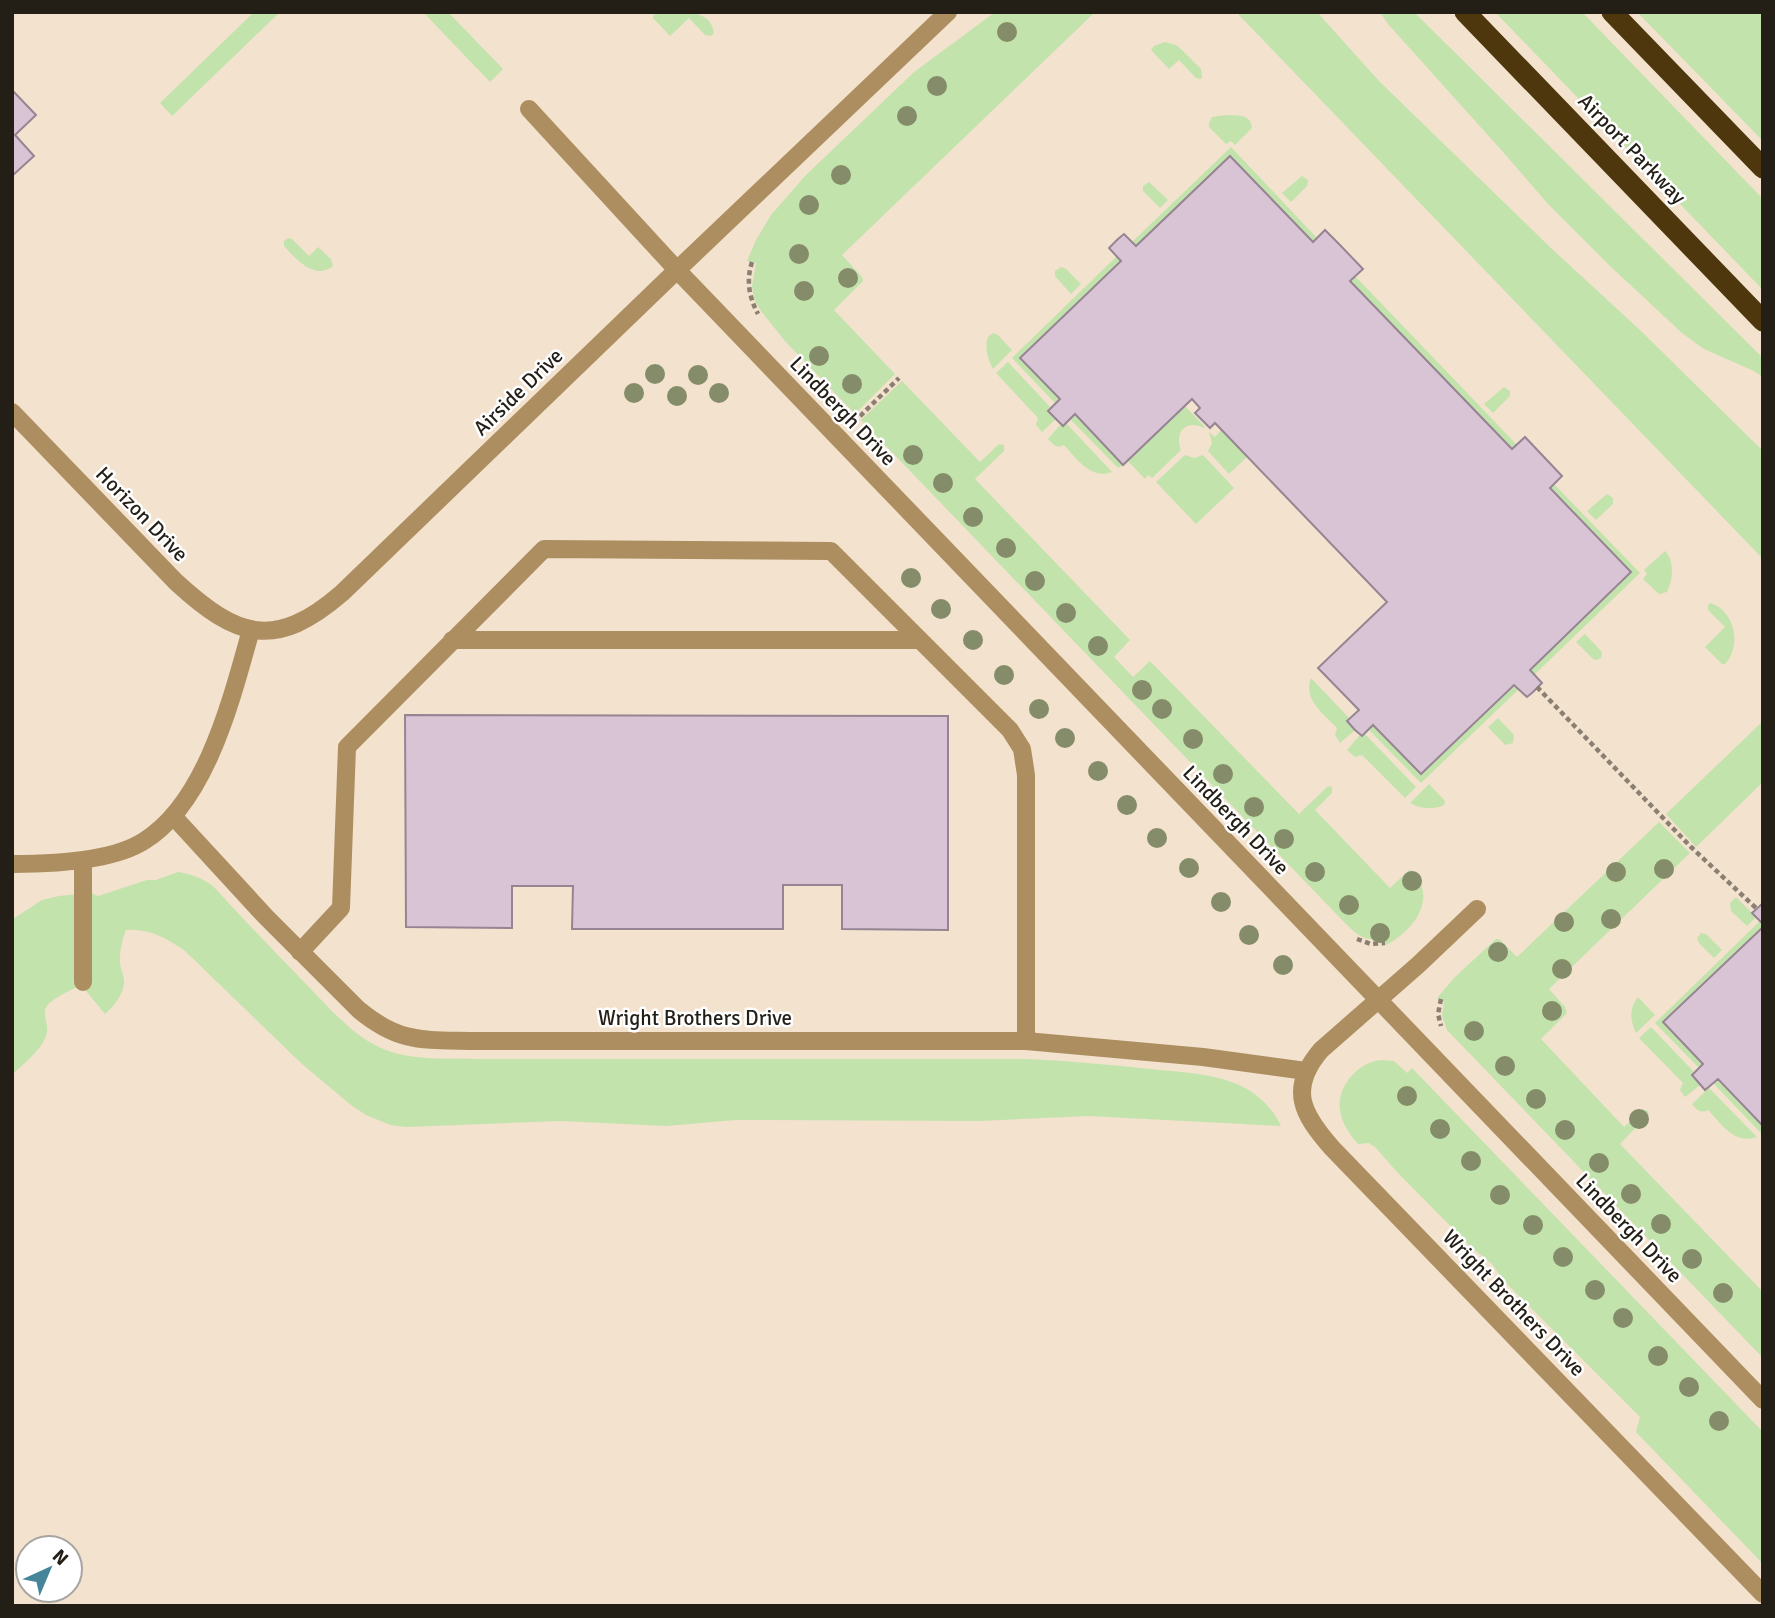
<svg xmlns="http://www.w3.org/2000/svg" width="1775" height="1618" font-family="Signika,sans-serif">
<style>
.green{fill:#c3e3ad}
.building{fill:#d8c4d4;stroke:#968493;stroke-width:2}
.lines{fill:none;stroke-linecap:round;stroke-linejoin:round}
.path{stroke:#8a7f71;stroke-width:4.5;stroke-dasharray:5 3.5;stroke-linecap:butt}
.minor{stroke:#ad8e60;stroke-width:18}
.highway{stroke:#4e360d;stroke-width:21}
.tree{fill:#858c69}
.labels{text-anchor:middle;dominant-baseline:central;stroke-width:5;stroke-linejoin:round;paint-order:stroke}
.street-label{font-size:21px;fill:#231e16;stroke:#fff}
</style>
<rect width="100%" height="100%" fill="#f2e2ce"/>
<!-- green -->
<path class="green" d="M254 12H280L172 116 160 103Z
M423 12H448L503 69 490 82Z
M658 12C678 12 710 7 714 33L711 36 705 35 689 18 670 36 653 18V16Z
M995 12H1095L842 255 862 277 863 281 834 310 895 374 855 414 785 341 761 311 754 299 752 286 756 263 747 261 756 240 771 215 805 176 913 73Z
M1236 12H1317L1379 81 1551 248 1641 331 1763 451V559Z
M1380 12H1414L1763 358V377L1754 371 1704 349 1682 333 1610 266 1548 204 1503 152 1388 24Z
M1495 12H1582L1763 199V290Z
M1637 12H1763V141Z
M1165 42 1176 45 1182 50 1201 69 1202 78 1200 79 1196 78 1179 60 1169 69 1151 50 1154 46Z
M1225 115C1236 116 1251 113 1252 128L1235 145 1231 141 1226 144 1209 127V123L1212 117Z
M1231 147 1317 238 1313 242 1230 156 1136 246 1132 242Z
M1302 176 1308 180 1307 186 1291 202 1282 193Z
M1149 182 1168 200 1160 208 1143 191V186Z
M288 238 292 239 309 256 318 247 331 259 333 266C315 281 296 259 284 246V241Z
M1117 256 1121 261 1020 358 1060 399 1056 404 1012 358Z
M1061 267 1066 269 1081 284 1071 294 1055 276V271Z
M1355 276 1517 445 1512 449 1350 281Z
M993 333 998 335 1012 350 993 369C988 359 984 347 988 337Z
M1008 362 1051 408 1048 411 1056 419 1042 432 1036 425 1038 418 996 373Z
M902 381 980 462 998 445 1000 444 1004 445V451L975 479 1130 640 1114 657 1133 677 1150 661 1299 814 1326 788 1329 786 1332 787V793L1315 810 1390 888 1409 870C1415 872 1417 876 1420 882 1432 908 1408 934 1386 945L1384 939C1363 941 1358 936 1344 922L861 420Z
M1504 387 1510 391V396L1493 413 1484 404Z
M1184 405 1205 427 1204 428C1186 419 1174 432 1181 450L1152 478 1148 475 1145 479 1127 460Z
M1075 414 1123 465 1118 468 1070 419Z
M1066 423 1112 472C1091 480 1077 459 1064 445L1059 447 1054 445 1048 439 1061 424Z
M1221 430 1247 457 1229 474 1208 451 1212 443 1209 432 1215 437Z
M1185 455 1194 458 1203 455 1234 488 1196 524 1156 482Z
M1554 484 1640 573 1534 675 1530 670 1550 488Z
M1607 494 1613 498V504L1596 520 1587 511Z
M1665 551C1675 561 1673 580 1667 592L1659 594 1643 579 1647 574 1644 570Z
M1710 603C1735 610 1742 646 1725 664H1722L1705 647 1725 627 1708 610V605Z
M1585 634 1601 651 1602 653 1601 658 1596 660 1593 659 1576 642Z
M1311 678 1350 719 1347 722 1355 730 1340 743 1335 735 1337 728C1323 713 1303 700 1311 678Z
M1514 685 1519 689 1421 783 1369 730 1373 725 1421 774Z
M1498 718 1514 735 1513 743 1505 745 1488 727Z
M1763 721V782L1696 847 1666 814Z
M1365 734 1416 787 1405 798 1362 755 1355 757 1347 750 1360 735 1362 736Z
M1429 784 1445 801 1444 805C1433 810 1420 809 1410 803Z
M1659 822 1690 853 1549 989 1565 1007 1567 1013 1541 1039 1624 1127 1643 1110H1647L1649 1114 1647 1116 1620 1144 1763 1292V1358L1447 1030 1442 1016 1444 1002 1437 998 1455 977 1496 939H1499L1517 957Z
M178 872C191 874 202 878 213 886 242 918 272 949 302 980 325 1003 349 1033 379 1047 408 1061 444 1058 475 1059H1025C1071 1061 1115 1065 1160 1070 1189 1073 1219 1074 1245 1088 1261 1097 1273 1109 1281 1126L1088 1116 979 1121 736 1120 666 1126 560 1121 406 1127 390 1125 366 1115 351 1105 302 1064 185 951C167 938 148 928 126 930 123 938 120 948 120 958 119 966 123 972 124 980 125 992 114 1007 105 1014L81 985C72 990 48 999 45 1010 44 1017 48 1025 47 1032 43 1050 24 1063 12 1075L13 919 42 900 59 896 91 893 98 896 147 880H156Z
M1736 897 1756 917 1747 926 1731 911 1730 903Z
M1760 921 1763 927 1663 1022 1703 1064 1699 1068 1655 1023Z
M1701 933 1706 934 1722 950 1714 958 1699 943 1697 938Z
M1638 997 1655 1015 1636 1033C1630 1021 1629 1008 1638 997Z
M1651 1027 1694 1072 1692 1075 1700 1085 1685 1097 1680 1090 1683 1083 1639 1038Z
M1381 1060 1394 1061 1407 1073 1412 1068 1763 1432V1564L1636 1432 1640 1417 1503 1280 1492 1264 1473 1249 1397 1172 1375 1147 1369 1143 1358 1144C1340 1124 1332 1102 1349 1079 1358 1068 1366 1062 1381 1060Z
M1718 1079 1763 1126 1761 1133 1714 1084Z
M1709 1088 1757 1137C1734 1145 1722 1124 1708 1110 1700 1114 1697 1110 1692 1104Z"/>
<!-- building -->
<path class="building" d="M12 90 36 115 15 135 34 156 12 176Z
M1230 156 1313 242 1325 230 1339 244 1363 269 1350 281 1512 449 1525 437 1562 476 1550 488 1631 572 1530 670 1542 683 1533 692 1527 697 1514 685 1421 774 1373 725 1362 736 1355 730 1347 721 1359 710 1318 668 1387 602 1215 423 1210 428 1195 413 1200 408 1192 399 1123 465 1075 414 1063 426 1048 411 1060 399 1020 358 1121 261 1109 248 1118 239 1124 234 1136 246Z
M405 715 948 716V930L842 929V885H783V929H572L573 886H512V928L406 927Z
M1763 903V924L1752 913Z
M1763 927V1126L1718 1079 1705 1090 1692 1075 1703 1064 1663 1022Z"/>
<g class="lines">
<!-- path -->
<path class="path" d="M752 262C746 281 749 297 758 314
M854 422 899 378
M1537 687 1691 847 1757 909
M1357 939 1371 944 1385 943
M1441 999 1438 1014 1441 1026"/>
<!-- minor -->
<path class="minor" d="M529 109 677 270 1763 1400
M12 412 176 582C237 638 275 651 342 593L677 270 948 12
M452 640H920
M173 816 266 917 359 1010C398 1042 420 1040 469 1041H1026L1203 1057 1306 1071
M12 864C50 864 111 862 144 841 207 802 232 697 251 630
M1477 909 1418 965 1321 1050C1288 1089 1302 1114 1332 1148L1763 1594
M300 952 341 908 347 747 544 549 831 551 1010 730 1022 749 1026 775V1041
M83 982V860"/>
<!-- highway -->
<path class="highway" d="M1465 12 1763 321
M1612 12 1763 168"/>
</g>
<!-- trees -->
<g class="tree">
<circle cx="1007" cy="32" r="10"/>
<circle cx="937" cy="86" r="10"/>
<circle cx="907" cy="116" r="10"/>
<circle cx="841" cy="175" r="10"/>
<circle cx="809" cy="205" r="10"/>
<circle cx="799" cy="254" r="10"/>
<circle cx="848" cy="278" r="10"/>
<circle cx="804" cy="291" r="10"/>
<circle cx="819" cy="356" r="10"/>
<circle cx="655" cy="374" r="10"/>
<circle cx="698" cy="375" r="10"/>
<circle cx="852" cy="384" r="10"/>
<circle cx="634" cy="393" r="10"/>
<circle cx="719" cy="393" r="10"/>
<circle cx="677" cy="396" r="10"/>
<circle cx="913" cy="455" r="10"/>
<circle cx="943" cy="483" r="10"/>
<circle cx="973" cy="517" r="10"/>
<circle cx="1006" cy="548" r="10"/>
<circle cx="911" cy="578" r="10"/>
<circle cx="1035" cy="581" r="10"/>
<circle cx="941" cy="609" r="10"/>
<circle cx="1066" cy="613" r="10"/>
<circle cx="973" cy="640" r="10"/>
<circle cx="1098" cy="646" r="10"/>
<circle cx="1004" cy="675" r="10"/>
<circle cx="1142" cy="690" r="10"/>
<circle cx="1039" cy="709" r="10"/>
<circle cx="1162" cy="709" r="10"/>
<circle cx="1065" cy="738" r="10"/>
<circle cx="1193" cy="739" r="10"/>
<circle cx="1098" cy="771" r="10"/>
<circle cx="1223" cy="774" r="10"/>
<circle cx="1127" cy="805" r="10"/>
<circle cx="1254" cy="807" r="10"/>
<circle cx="1157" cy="838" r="10"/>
<circle cx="1284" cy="839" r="10"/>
<circle cx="1189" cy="868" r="10"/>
<circle cx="1664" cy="869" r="10"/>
<circle cx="1315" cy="872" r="10"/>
<circle cx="1616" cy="872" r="10"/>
<circle cx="1412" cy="881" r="10"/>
<circle cx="1221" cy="902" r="10"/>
<circle cx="1349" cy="905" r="10"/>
<circle cx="1611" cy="919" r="10"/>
<circle cx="1564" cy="922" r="10"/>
<circle cx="1380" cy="933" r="10"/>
<circle cx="1249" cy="935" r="10"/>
<circle cx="1498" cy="952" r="10"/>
<circle cx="1283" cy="965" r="10"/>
<circle cx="1562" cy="969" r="10"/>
<circle cx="1552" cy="1011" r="10"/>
<circle cx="1474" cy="1031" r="10"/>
<circle cx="1505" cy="1066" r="10"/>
<circle cx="1407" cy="1096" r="10"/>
<circle cx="1536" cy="1099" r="10"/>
<circle cx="1639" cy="1119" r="10"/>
<circle cx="1440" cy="1129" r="10"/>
<circle cx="1565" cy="1130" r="10"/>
<circle cx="1471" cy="1161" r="10"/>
<circle cx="1599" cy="1163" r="10"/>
<circle cx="1631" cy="1194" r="10"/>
<circle cx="1500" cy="1195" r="10"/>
<circle cx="1661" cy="1224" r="10"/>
<circle cx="1533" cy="1225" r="10"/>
<circle cx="1563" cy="1257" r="10"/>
<circle cx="1692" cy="1259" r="10"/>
<circle cx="1595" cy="1290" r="10"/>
<circle cx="1723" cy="1293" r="10"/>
<circle cx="1623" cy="1318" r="10"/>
<circle cx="1658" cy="1356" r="10"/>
<circle cx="1689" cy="1387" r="10"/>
<circle cx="1719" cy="1421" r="10"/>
</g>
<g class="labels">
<!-- street labels -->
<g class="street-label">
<text transform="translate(1632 149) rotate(46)">Airport Parkway</text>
<text transform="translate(518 392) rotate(-44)">Airside Drive</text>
<text transform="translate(843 411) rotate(46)">Lindbergh Drive</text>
<text transform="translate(142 514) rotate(46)">Horizon Drive</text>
<text transform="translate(1236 820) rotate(46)">Lindbergh Drive</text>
<text x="695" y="1018">Wright Brothers Drive</text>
<text transform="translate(1629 1228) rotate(46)">Lindbergh Drive</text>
<text transform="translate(1514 1303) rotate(46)">Wright Brothers Drive</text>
</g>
</g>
<!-- border -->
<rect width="1775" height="1618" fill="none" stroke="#231e16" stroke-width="28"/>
<!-- north arrow -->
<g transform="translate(49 1569) rotate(44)"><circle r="33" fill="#ffffff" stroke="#a7a5a2" stroke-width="2"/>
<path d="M0-5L12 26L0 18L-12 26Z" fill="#468599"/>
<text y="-10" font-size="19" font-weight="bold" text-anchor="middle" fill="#231e16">N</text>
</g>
</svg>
